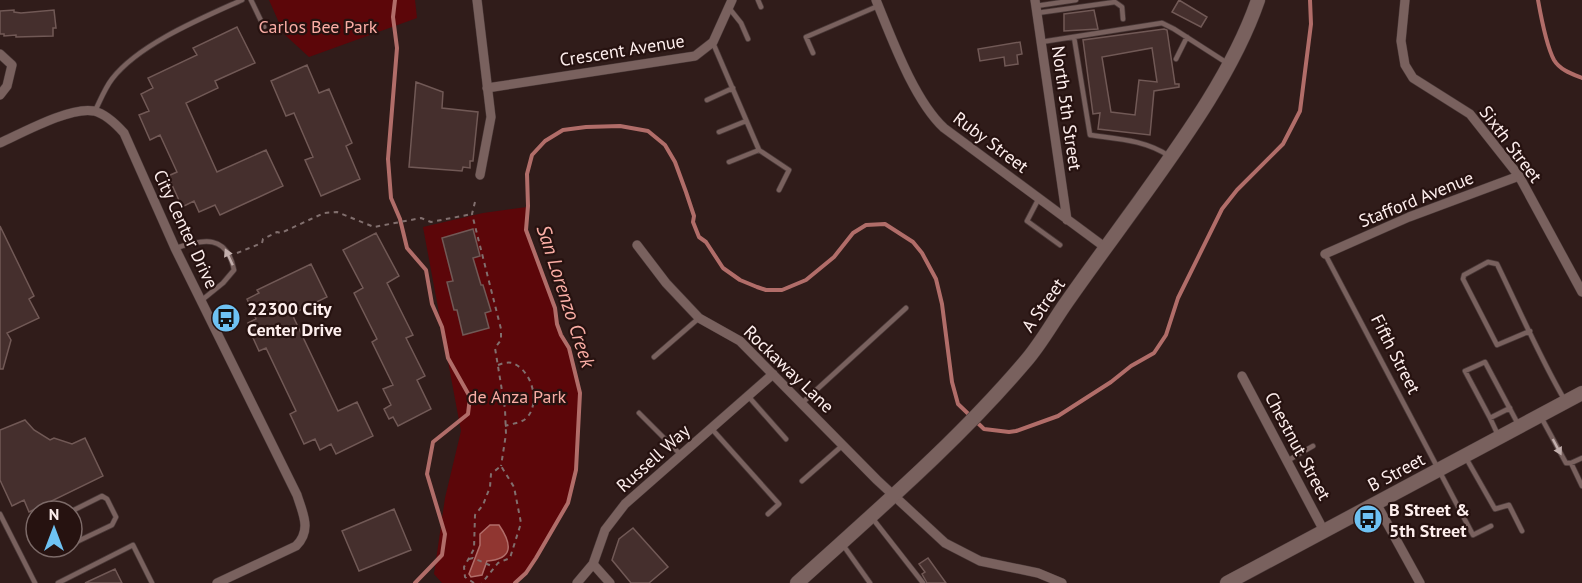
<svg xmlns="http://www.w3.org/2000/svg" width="1582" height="583" font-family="'PT Sans',sans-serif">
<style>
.green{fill:#5c0609}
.water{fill:#903631;stroke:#b16d69;stroke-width:1.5}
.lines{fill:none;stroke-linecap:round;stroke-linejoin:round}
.stream{stroke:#b16d69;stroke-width:4}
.building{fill:#452f2d;stroke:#715956;stroke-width:1.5;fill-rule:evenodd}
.lane-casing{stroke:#4a3938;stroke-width:6}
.street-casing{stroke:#4a3938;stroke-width:10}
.secondary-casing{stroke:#4a3938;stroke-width:15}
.path{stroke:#816f6e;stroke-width:2;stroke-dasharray:4.5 4.5;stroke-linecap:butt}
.lane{stroke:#79615e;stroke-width:4.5}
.street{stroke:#79615e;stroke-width:9}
.secondary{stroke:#79615e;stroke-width:14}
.oneway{fill:#c2afad}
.labels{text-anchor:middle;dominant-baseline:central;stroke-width:4.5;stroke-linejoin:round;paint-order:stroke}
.park-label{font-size:18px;fill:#faada5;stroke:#261210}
.street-label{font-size:18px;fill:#fdeeed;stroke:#261210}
.poi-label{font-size:18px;font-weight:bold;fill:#fdeeed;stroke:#261210;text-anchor:start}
.water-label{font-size:20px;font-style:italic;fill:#fbaea5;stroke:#261210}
</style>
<rect width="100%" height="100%" fill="#301c1a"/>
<!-- green -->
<path class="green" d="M269 0H415L417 18 309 57 284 34Z
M527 207V236L555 308V317L561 334 569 348 580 393 577 462 568 503 540 551 537 559 515 583H442L434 574 445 498 461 431 423 227 483 213Z"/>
<!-- water -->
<path class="water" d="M490 525H499C512 544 514 559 487 561L482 575 471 577 469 574 480 545V534Z"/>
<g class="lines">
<!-- stream -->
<path class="stream" d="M395 0 393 17 397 48 388 159 391 198 400 219 407 248 426 270 432 304 442 327 448 358 470 397 468 414 433 442 427 474 445 534 442 555 415 583
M1538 0C1541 17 1546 45 1554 60 1560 70 1572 74 1582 78
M515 583 526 573 536 558 568 503 576 470 580 393 569 348 561 335 557 324 555 308 526 230 528 206 527 174 532 155 545 141 563 130 586 127 620 126 648 131 665 145 675 162 686 192 694 216 693 222 699 237 706 242 723 268 740 280 757 287 766 290H782L806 280 834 257 853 233 866 225 885 224 913 242 922 253 936 279 942 304 952 382 958 404 984 429 1009 432 1016 431 1058 416 1111 382 1131 366 1154 353 1166 335 1178 298 1222 209 1237 190 1283 144 1300 111 1311 24 1310 0"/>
</g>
<!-- building -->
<path class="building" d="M1179 0 1207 17 1201 27 1172 12Z
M14 10V12L21 13 54 10 56 28H53V36L16 37V35L4 36V34H0V11Z
M1094 10 1098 29 1064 31V14Z
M237 27 255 63 215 81 218 88 186 103 217 172 266 150 283 186 220 215 215 205 199 212 194 201 182 207 168 176 177 172 160 135 150 140 139 115 149 111 141 94 153 88 148 78 197 55 193 48Z
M1164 29 1167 30 1175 84H1179V87L1154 91 1150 135 1098 129 1100 113 1093 114 1083 40ZM1152 48 1157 82 1139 80 1135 115 1111 112 1102 57Z
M1020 42 1022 54 1017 55 1018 64 1005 66 1004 57 980 61 978 49Z
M307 65 319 93 329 89 352 143 346 146 360 179 321 196 305 160 313 157 294 113 286 116 271 81Z
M416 82 443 92 442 108 478 112 473 161H470V168L463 167 462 171 409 167Z
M0 226 34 296 29 299 39 318 7 333 11 340 3 369H0Z
M473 229 480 256 473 258 481 285H483L491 311 485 313 489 328 463 335 457 310H454L447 282 453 281 442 238Z
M376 233 399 276 387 283 413 335 406 338 425 376 417 380 431 409 398 426 393 417 389 419 384 409 391 405 383 389 393 385 372 342 377 339 354 293 363 288 343 250Z
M311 264 327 297 292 314 338 411 357 402 373 436 336 454 331 444 320 450 315 439 304 444 290 414 296 411 266 348 259 351 249 329H250L248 323 256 319 247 299 259 293 257 290Z
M25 420 34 430 50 440 54 438 72 444 85 438 103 476 29 512 24 500 12 506 0 480V430Z
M394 509 411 550 359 571 342 531Z
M633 528 668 567 649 583H631L612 560 619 539Z
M928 558 946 583H927L922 574 925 572 919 564Z
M115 569 122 583H85Z"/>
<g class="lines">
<!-- lane casing -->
<g class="lane-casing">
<path id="lane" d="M251 0 264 27
M758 0 761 7
M1036 6 1076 0
M729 8 741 23 748 39
M1037 13 1115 2 1122 7 1123 19
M1074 37 1090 135C1118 139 1145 140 1169 156
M1041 42 1162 23 1174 29 1227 63
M713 43 759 150 789 170 779 190
M813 53 806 37 878 6
M1176 59 1187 37
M707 100 733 88
M95 111C100 101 105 88 112 79 139 44 202 18 242 0
M719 132 746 121
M729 162 759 150
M1039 198 1027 221 1060 245
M176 248C203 239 227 234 234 270L223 283 202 300
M1325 254 1473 535 1491 526
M1530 331 1497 345 1463 279 1464 275 1488 262 1497 264C1519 309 1539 356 1564 399
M654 357 699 318
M748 396 786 439
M802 403 906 308
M1510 408 1490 418 1465 371 1485 362 1518 424
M639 413 681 455
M1541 417 1566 463H1571L1582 458
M1490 418 1498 435
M711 428 779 504 768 514
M1466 458 1495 509 1509 505 1522 531
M1287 461 1313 446
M1571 463 1582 486
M802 481 843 445
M72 511 102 496 107 499 116 517 112 525 72 544
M0 514 35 583
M873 519 923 583
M30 530 36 528
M843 545 870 583
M47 547 49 552 53 554 66 547
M58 583 133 545 152 583"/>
</g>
<!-- street casing -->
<g class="street-casing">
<path id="street" d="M477 0 491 117 480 175
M876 0C892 39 914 100 944 128L1106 248
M1035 0 1067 220
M1405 0 1401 41 1405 65 1413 78 1470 114 1519 176 1582 292
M0 54 12 65 7 86 0 95
M487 88 695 56 713 42 732 0
M0 143C22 133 71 106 94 111 106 114 116 124 124 133L175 248 297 495C303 514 312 530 296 546L217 583
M637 245 666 283 699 318 740 341 877 480 945 543 980 561 1038 573 1062 583
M1325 254 1409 217 1519 176
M1242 376 1324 531
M1376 503 1420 583
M593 564 610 583
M577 583 593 564 605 530 625 504 773 374"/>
</g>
<!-- secondary casing -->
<g class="secondary-casing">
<path id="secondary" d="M797 583C875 512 956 443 1025 362 1040 345 1051 325 1064 306 1089 270 1115 235 1141 199 1184 139 1234 70 1258 0
M1227 583 1582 393"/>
</g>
<!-- path -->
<path class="path" d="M475 202 472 214 501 329V340L495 348 505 409 506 434 501 466
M237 253 262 243 263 239 277 232 281 233 324 213 337 212 374 227 421 218 431 222 472 214
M498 365C503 363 508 362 512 363 533 370 542 407 524 420 519 423 511 424 505 426
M469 559 473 558 494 567
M474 583 465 577 464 567 474 549 475 515 483 505 490 487 491 474 501 466 514 487 521 523 510 558 498 563 482 583"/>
<!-- lane -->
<use href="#lane" class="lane"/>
<!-- street -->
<use href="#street" class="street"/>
<!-- secondary -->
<use href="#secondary" class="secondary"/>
</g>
<!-- one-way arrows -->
<defs><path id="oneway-solid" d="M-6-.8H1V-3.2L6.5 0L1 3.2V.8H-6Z" transform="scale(1.5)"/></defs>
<g class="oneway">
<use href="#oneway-solid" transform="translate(229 257) rotate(-115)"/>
<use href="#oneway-solid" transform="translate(1557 447) rotate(62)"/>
</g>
<!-- icons -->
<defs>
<g id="bus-disc" transform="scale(1.5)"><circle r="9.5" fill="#6ec2f3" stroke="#261210"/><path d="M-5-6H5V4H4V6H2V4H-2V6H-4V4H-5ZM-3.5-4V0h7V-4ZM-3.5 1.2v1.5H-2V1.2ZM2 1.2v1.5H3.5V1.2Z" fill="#111"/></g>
</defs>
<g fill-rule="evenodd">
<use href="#bus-disc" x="226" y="318"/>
<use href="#bus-disc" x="1368" y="519"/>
</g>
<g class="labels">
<!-- park labels -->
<g class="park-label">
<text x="318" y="26">Carlos Bee Park</text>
<text x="517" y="396">de Anza Park</text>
</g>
<!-- street labels -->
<g class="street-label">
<text transform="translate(622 50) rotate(-9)">Crescent Avenue</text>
<text transform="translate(1067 108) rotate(82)">North 5th Street</text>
<text transform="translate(991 142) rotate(37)">Ruby Street</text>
<text transform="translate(1511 144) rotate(53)">Sixth Street</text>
<text transform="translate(1416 199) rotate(-22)">Stafford Avenue</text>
<text transform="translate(186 229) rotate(65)">City Center Drive</text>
<text transform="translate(1043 305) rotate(-55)">A Street</text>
<text transform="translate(1396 354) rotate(63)">Fifth Street</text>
<text transform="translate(789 369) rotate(44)">Rockaway Lane</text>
<text transform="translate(1298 446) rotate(62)">Chestnut Street</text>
<text transform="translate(653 458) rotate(-42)">Russell Way</text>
<text transform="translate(1396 472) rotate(-28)">B Street</text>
</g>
<!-- poi labels -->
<g class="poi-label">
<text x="247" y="308">22300 City<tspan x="247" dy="21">Center Drive</tspan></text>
<text x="1389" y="509">B Street &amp;<tspan x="1389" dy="21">5th Street</tspan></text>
</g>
<!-- water labels -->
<g class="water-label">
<text transform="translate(566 296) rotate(72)">San Lorenzo Creek</text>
</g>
</g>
<!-- north arrow -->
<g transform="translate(54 529)"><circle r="28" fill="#261210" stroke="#7c6a68" stroke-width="1.5"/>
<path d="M0-4.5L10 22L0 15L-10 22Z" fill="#6ec2f3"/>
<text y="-9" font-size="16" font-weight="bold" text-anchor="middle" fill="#fdeeed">N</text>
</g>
</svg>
